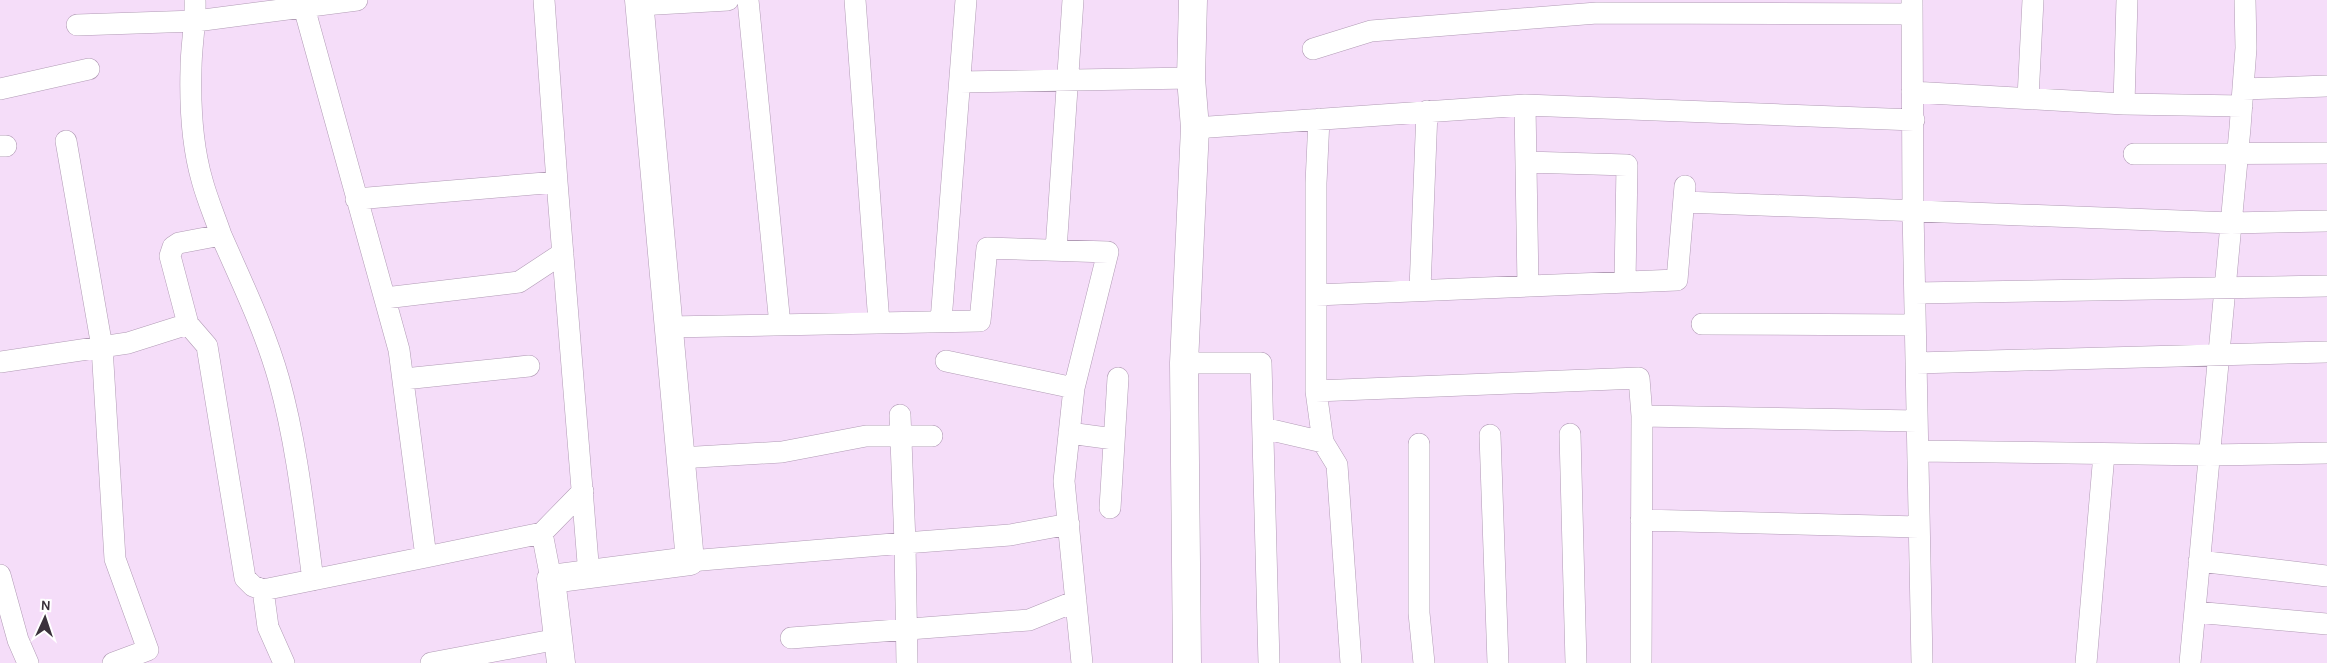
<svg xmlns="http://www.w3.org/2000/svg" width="2327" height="663" font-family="Karla,sans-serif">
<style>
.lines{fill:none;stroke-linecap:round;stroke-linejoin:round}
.street-casing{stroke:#b19bb5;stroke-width:22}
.secondary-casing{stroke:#b19bb5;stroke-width:29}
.street{stroke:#fff;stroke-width:21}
.secondary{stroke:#fff;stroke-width:28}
</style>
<rect width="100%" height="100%" fill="#f5ddf9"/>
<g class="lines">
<!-- street casing -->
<g class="street-casing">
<path id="street" d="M302 0 399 350 426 557 542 533 551 579
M544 0 557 182
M748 0 780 325
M855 0 879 323
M1912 0 1913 209 1922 663
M639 5 728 0
M77 25 196 21 357 0
M1313 49 1371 31 1597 13 1912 14
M960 82 1191 78
M0 89 89 69
M2243 89 2327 86
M1912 92 2124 104 2242 106
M2028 98 2033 0
M2124 104 2127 0
M1525 105 1528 286
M1319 119 1316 183V391L1323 442 1337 465 1351 663
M1195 128 1525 105 1914 120
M66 141 102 347 115 559 148 650 113 663
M0 146H6
M2134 154 2327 153
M1526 162 1627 165 1625 282
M356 199 557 182 589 575
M1685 202 2231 223 2327 221
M221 235C242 283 265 330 279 380 297 445 304 513 313 580
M1056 250 1073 0
M1420 289 1427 111
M1915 293 2327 286
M1316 295 1677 280 1685 186
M385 298 519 282 563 253
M941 321 966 0
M188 324 207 346 245 578 253 586 263 590 426 557
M1702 324 1915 325
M668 327 980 321 987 248 1108 252 1074 388 1064 481 1082 663
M946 361 1074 388
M0 362 128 343 188 324 170 256 173 247 179 243 221 235C215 217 207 199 202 180 192 145 190 105 191 69 191 46 196 23 195 0
M1184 363H1261L1269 663
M1916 363 2327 352
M404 379 529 366
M1316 391 1639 378 1642 416 1641 663
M900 415 905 543 1010 535 1069 524
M1642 416 1917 421
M1263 428 1323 442
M1069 433 1114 439
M1570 434 1576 663
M1490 435 1498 663
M1419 444V613L1424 663
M1918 451 2209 455 2327 453
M680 458 782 452 866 436H932
M1110 508 1118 378
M1641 520 1919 527
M542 533 583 491
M690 561 905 543 907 663
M2199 561 2327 576
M0 575 18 640 28 663
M263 590 268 627 284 663
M2195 612 2327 624
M791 638 1029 620 1076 601
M431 663 558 639
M2086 663 2104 454
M2190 663 2240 128 2246 48 2245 0"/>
</g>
<!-- secondary casing -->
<g class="secondary-casing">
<path id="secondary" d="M561 663 551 579 690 561 639 0
M1187 663 1184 363 1195 128 1191 78 1193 0"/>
</g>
<!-- street -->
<use href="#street" class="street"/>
<!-- secondary -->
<use href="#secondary" class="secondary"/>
</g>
<!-- north arrow -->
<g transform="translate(45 618) rotate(3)" stroke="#ffffff" stroke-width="4" paint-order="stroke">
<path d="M0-4L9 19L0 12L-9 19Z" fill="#3a313b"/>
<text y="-8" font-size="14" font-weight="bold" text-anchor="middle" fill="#3a313b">N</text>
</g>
</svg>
